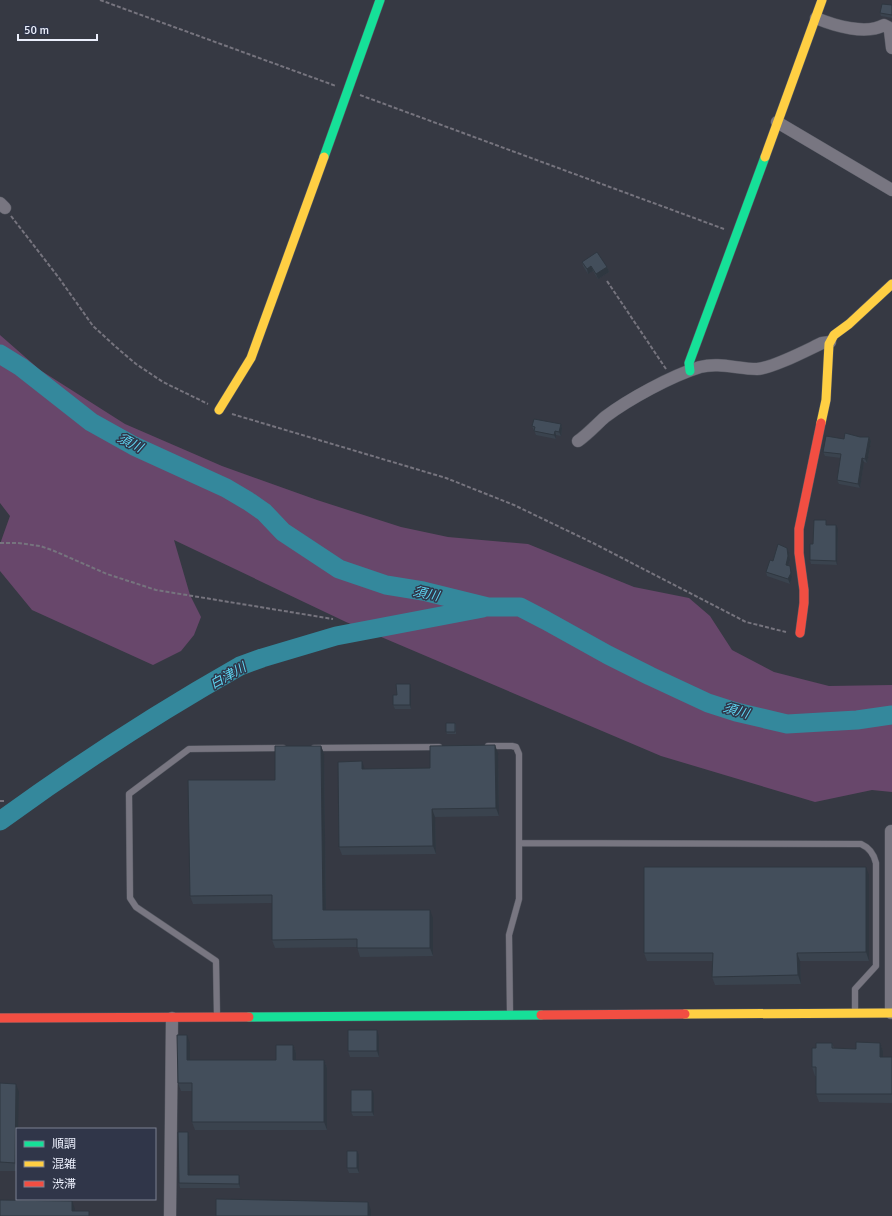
<svg xmlns="http://www.w3.org/2000/svg" width="892" height="1216" font-family="Signika,'Noto Sans JP',sans-serif">
<style>
.green{fill:#68476b}
.lines{fill:none;stroke-linecap:round;stroke-linejoin:round}
.river{stroke:#34889c;stroke-width:19}
.lane-casing{stroke:#545760;stroke-width:7}
.street-casing{stroke:#545760;stroke-width:13}
.fast-casing{stroke:#545760;stroke-width:10}
.slow-casing{stroke:#545760;stroke-width:10}
.jam-casing{stroke:#545760;stroke-width:10}
.path{stroke:#76747e;stroke-width:2;stroke-dasharray:4 2;stroke-linecap:butt}
.lane{stroke:#787681;stroke-width:6}
.street{stroke:#787681;stroke-width:12}
.fast{stroke:#16e098;stroke-width:9}
.slow{stroke:#ffcf43;stroke-width:9}
.jam{stroke:#f24e42;stroke-width:9}
.wall{fill:#3a434e}
.shaded-wall{fill:#2f3740}
.building{fill:#434e5b;stroke:#2f3740}
.labels{text-anchor:middle;dominant-baseline:central;stroke-width:3;stroke-linejoin:round;paint-order:stroke}
.water-label{font-size:13px;font-style:italic;fill:#5ed7f4;stroke:#303649}
</style>
<rect width="100%" height="100%" fill="#363943"/>
<!-- green -->
<path class="green" d="M0 335 40 370 125 424 222 466 317 500 401 527 448 537 528 544 634 587 689 598 710 616 732 650 774 672 829 686 892 685V792L872 790 815 802 661 756 346 622 174 540 190 595 201 617 194 635 181 651 153 665 32 610 0 571V544L10 516 0 503Z"/>
<g class="lines">
<!-- river -->
<path class="river" d="M0 354 21 367 91 422 134 446 226 488 248 501 264 512 283 532 339 569 386 585 423 591 488 607H520L545 620 608 655 650 676 708 703 736 712 787 724 857 720 892 715
M0 821C77 765 157 713 240 666L262 658 336 636 483 608"/>
<!-- lane casing -->
<g class="lane-casing">
<path id="lane" d="M488 746H512L516 747 519 754V899L509 935 510 1013
M314 748 439 747
M519 843 861 844C870 848 874 854 876 863V966L855 989V1012
M217 1016 216 961 136 907 130 898 129 794 189 749 283 748"/>
</g>
<!-- street casing -->
<g class="street-casing">
<path id="street" d="M816 18C835 26 866 35 884 25L888 27 890 31 892 48
M777 122 892 190
M0 203 5 208
M578 441C588 434 596 425 605 417 629 399 671 376 700 367 719 362 738 369 757 369 773 368 807 350 822 343L830 342
M891 1013V831H892
M170 1216 172 1018"/>
</g>
<!-- fast casing -->
<g class="fast-casing">
<path id="fast" d="M324 157 380 0
M690 371 689 363 765 157
M249 1017 541 1015"/>
</g>
<!-- slow casing -->
<g class="slow-casing">
<path id="slow" d="M765 157 822 0
M219 410 251 358 324 157
M821 423 826 400 829 344 834 335 849 324 892 284
M685 1014 892 1013"/>
</g>
<!-- jam casing -->
<g class="jam-casing">
<path id="jam" d="M800 633 804 603V590L799 553V529L821 423
M541 1015 685 1014
M0 1018 249 1017"/>
</g>
<!-- path -->
<path class="path" d="M100 0 336 86
M360 95 724 229
M11 216 59 278 93 326 116 347 136 364 163 382 208 404
M607 281 666 369
M232 414 446 478 514 505 593 543 746 622 786 632
M0 543H18L40 546 52 550 107 574 156 590 333 619
M0 801H4"/>
<!-- lane -->
<use href="#lane" class="lane"/>
<!-- street -->
<use href="#street" class="street"/>
<!-- fast -->
<use href="#fast" class="fast"/>
<!-- slow -->
<use href="#slow" class="slow"/>
<!-- jam -->
<use href="#jam" class="jam"/>
</g>
<!-- wall -->
<path class="wall" d="M892 5V18L881 16 880 13Z
M582 262 607 267 609 272 598 279 593 271 588 274 583 266Z
M561 424 562 428 561 436 556 435V439L536 435 532 426Z
M860 437H869L871 441 867 463 864 462 860 488 839 484 837 480 841 458 825 456 823 452 844 439Z
M827 524V525L838 529 837 565 811 564 810 560 813 544Z
M787 548 789 552 790 560 788 566H790L791 571 792 577 790 584 767 576 766 572 773 561Z
M410 684 411 688V709H395L393 705 397 695Z
M455 723 456 725V734H447L446 732Z
M321 746 324 754 326 910 433 918V956L360 957 357 947 275 948 272 940V903L193 904 190 896 275 780Z
M498 753 499 816 435 817 436 854 342 855 339 847 365 769 430 768Z
M869 875V961H800L801 984 715 985 712 977 713 961H647L644 953Z
M379 1037V1057H350L348 1051Z
M190 1043V1060H276L293 1045 296 1053V1060H324L327 1068V1130H195L192 1122V1091H181L178 1083Z
M832 1043 834 1048 856 1049 880 1043 883 1051V1057H892V1103L819 1102 816 1094V1076H815L812 1067 816 1048Z
M0 1083 19 1092 17 1129V1171H0Z
M374 1094V1116H353L351 1112Z
M188 1132 189 1136 190 1175H239L240 1179V1188H180L179 1183Z
M359 1155V1173H349L347 1168Z"/>
<!-- shaded-wall -->
<path class="shaded-wall" d="M591 266 593 271 588 274 587 269Z
M607 267 609 272 598 279 596 274Z
M561 424 562 428 561 436 559 432Z
M555 431 556 435V439L554 435Z
M869 437 871 441 867 463 865 459Z
M862 458 864 462 860 488 858 484Z
M836 525 838 529 837 565 836 561Z
M787 548 789 552 790 560 787 569 786 565Z
M790 566 791 571 792 577 790 584 788 579Z
M410 684 411 688V709L410 705Z
M495 745 498 753 499 816 496 808Z
M321 746 324 754 326 918 323 910Z
M362 761 365 770 362 769Z
M432 809 435 817 436 854 433 846Z
M866 867 869 875V961L866 952Z
M430 910 433 918V956L430 948Z
M797 953 800 961 801 984 798 975Z
M377 1030 379 1037V1057L377 1051Z
M187 1035 190 1043V1068L187 1060Z
M880 1043 883 1051V1066L880 1057Z
M293 1045 296 1053V1068L293 1060Z
M324 1060 327 1068V1130L324 1122Z
M16 1084 19 1092 18 1129H17V1168L15 1163Z
M372 1090 374 1094V1116L372 1112Z
M188 1132 189 1136 190 1179 188 1175Z
M357 1151 359 1155V1173L357 1168Z
M239 1175 240 1179V1188L239 1184Z
M72 1201 75 1209V1216L72 1211Z
M368 1202 371 1210V1216H368Z"/>
<!-- building -->
<path class="building" d="M882 4 892 5V15L880 13Z
M597 252 607 267 596 274 591 266 587 269 582 262Z
M534 419 561 424 559 432 555 431 554 435 534 431 535 427 532 426Z
M845 433 860 437H869L865 459 862 458 858 484 837 480 841 454 823 452 826 436 844 439Z
M814 520H826V525H836V561L810 560V544H813Z
M778 544 787 548 788 556 786 565 790 566 791 573 788 579 766 572 770 560 773 561Z
M396 684H410V705H393V695H397Z
M446 723H455V732H446Z
M495 745 496 808 432 809 433 846 339 847 338 762 362 761V769L430 768V746Z
M275 746H321L323 910H430V948H357V939L272 940V895L190 896 188 780H275Z
M644 867H866V952L797 953 798 975 712 977 713 953H644Z
M348 1030H377V1051H348Z
M177 1035H187V1060H276V1045H293V1060H324V1122H192V1083H178Z
M856 1042 880 1043V1057H892V1094H816V1067H812V1048H816V1043H832V1048L856 1049Z
M0 1083 16 1084 15 1163 0 1162Z
M351 1090H372V1112H351Z
M178 1132H188V1175H239V1184L179 1183Z
M347 1151H357V1168H347Z
M216 1199 368 1202V1216H216Z
M0 1200 72 1201V1211H89V1216H0Z"/>
<g class="labels">
<!-- water labels -->
<g class="water-label">
<text transform="translate(130 443) rotate(27)">須川</text>
<text transform="translate(426 594) rotate(12)">須川</text>
<text transform="translate(228 676) rotate(-29)">白津川</text>
<text transform="translate(736 711) rotate(16)">須川</text>
</g>
</g>
<!-- legend -->
<rect x="16" y="1128" width="140" height="72" fill="#303649" stroke="#7b8091"/>
<rect x="24" y="1141" width="20" height="6" fill="#16e098" stroke="#7b8091"/>
<text x="52" y="1148" font-size="12" fill="#ebeffc">順調</text>
<rect x="24" y="1161" width="20" height="6" fill="#ffcf43" stroke="#7b8091"/>
<text x="52" y="1168" font-size="12" fill="#ebeffc">混雑</text>
<rect x="24" y="1181" width="20" height="6" fill="#f24e42" stroke="#7b8091"/>
<text x="52" y="1188" font-size="12" fill="#ebeffc">渋滞</text>
<!-- scale -->
<path d="M18 34v6h79v-6" fill="none" stroke="#ebeffc" stroke-width="2"/>
<text x="24" y="34" font-size="12" fill="#ebeffc" stroke="#303649" stroke-width="3" paint-order="stroke">50 m</text>
</svg>
